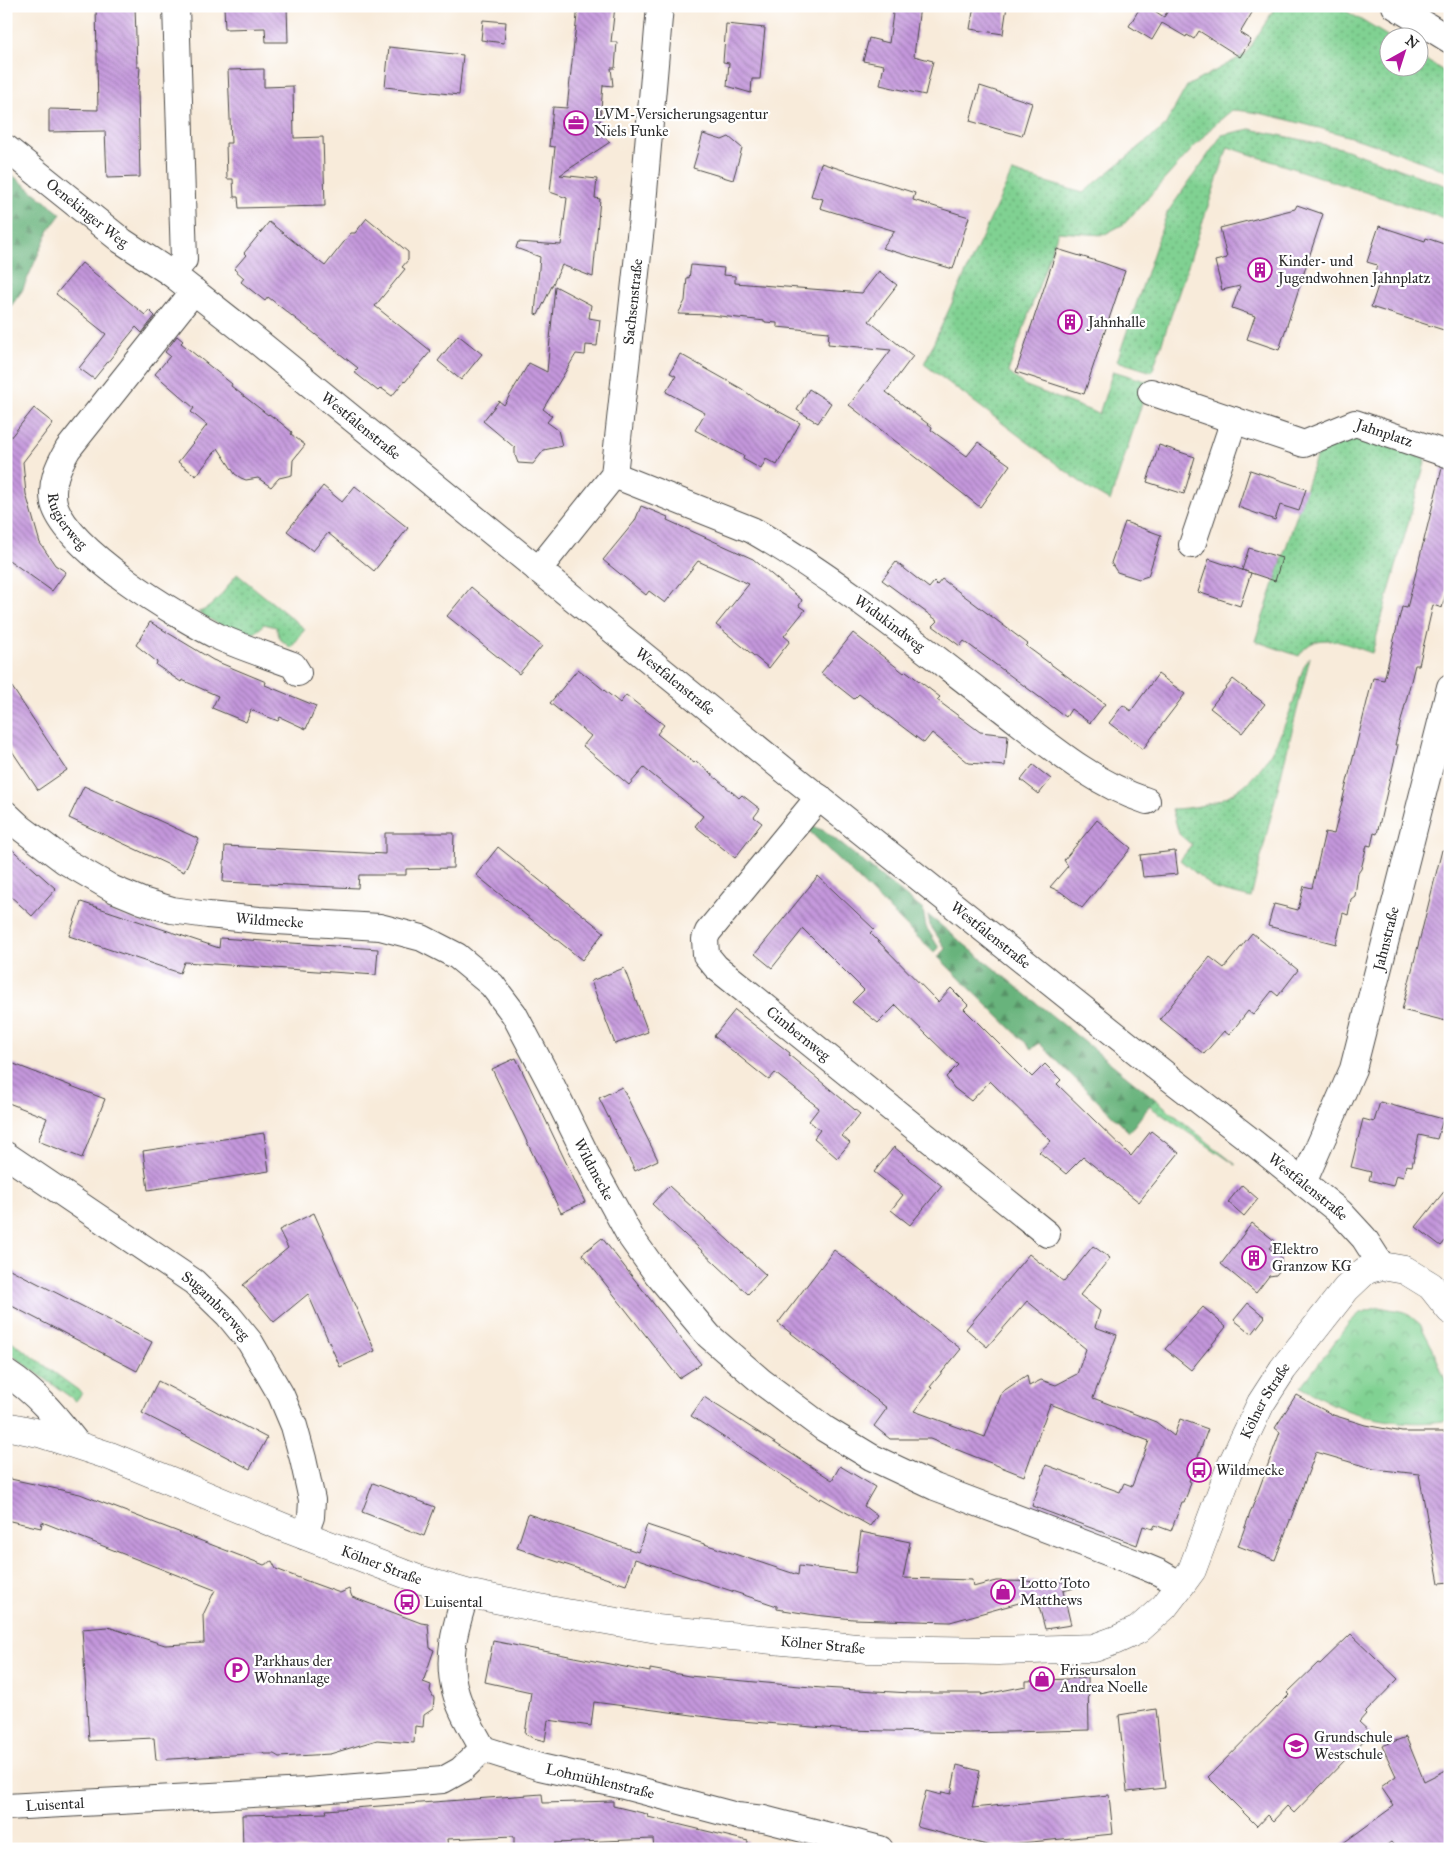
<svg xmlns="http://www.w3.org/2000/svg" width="1456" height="1855" font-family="'IM FELL Great Primer',serif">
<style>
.grass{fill:url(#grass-dots);stroke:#567e5e}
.forest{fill:url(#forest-firs);stroke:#4a6f54}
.park{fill:url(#park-crowns);stroke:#567e5e}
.building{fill:url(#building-back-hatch)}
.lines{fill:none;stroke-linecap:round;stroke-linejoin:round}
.minor-casing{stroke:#4a4845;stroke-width:28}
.major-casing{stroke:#4a4845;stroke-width:29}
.minor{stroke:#fff;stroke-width:26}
.major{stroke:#fff;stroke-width:28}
.labels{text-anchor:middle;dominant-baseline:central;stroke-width:4.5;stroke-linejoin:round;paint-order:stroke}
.poi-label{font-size:15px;fill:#2b2b2b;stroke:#fff;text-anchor:start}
.street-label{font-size:15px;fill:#2b2b2b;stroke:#fff}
</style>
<defs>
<pattern id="grass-dots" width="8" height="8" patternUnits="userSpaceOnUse" patternTransform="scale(1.25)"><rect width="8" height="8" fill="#80d192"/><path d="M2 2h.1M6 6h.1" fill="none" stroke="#69aa77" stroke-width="1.8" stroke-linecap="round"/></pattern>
<pattern id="forest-firs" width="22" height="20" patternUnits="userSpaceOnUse" patternTransform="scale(1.25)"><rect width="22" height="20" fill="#68b37c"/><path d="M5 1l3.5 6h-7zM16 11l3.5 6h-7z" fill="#569266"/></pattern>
<pattern id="park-crowns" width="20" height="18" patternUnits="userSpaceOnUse" patternTransform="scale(1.25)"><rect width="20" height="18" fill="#80d192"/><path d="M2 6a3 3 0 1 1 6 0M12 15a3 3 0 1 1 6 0" fill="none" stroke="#69aa77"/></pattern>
<pattern id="building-back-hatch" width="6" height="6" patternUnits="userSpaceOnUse" patternTransform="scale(1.25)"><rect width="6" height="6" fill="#c497dc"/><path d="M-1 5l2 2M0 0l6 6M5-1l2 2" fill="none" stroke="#9f7bb3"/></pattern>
</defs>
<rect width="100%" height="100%" fill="#fff"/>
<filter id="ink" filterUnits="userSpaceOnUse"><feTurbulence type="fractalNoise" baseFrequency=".02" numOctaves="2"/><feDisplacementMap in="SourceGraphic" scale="10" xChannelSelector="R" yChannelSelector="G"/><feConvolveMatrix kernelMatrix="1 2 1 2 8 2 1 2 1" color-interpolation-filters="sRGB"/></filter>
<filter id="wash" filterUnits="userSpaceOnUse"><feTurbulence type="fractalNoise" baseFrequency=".0096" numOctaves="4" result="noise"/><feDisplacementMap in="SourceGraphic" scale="20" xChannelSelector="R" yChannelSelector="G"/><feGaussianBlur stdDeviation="1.12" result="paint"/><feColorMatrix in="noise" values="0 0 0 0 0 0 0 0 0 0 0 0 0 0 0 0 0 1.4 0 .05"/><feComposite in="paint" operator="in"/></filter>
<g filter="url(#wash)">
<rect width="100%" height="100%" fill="#f8ebda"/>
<!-- grass -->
<path class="grass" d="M1276 6H1338L1389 37 1388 68H1418L1419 56 1450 75V173C1402 152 1351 136 1300 123 1277 117 1255 111 1232 110L1213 126 1124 224 1103 235 1058 232 1008 372 1024 385 1099 414 1113 371 1149 382 1110 501 1091 490 924 364 1012 172 1083 193 1164 127 1187 86 1246 54Z
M1250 129 1341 148 1450 187V220L1228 147 1152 372 1117 361 1167 213 1222 135Z
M1356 436 1426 459 1372 653C1347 645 1316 627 1299 656L1255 641 1318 451Z
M237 574 305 629 291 648 280 639 276 627 264 624C262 626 259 630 256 632 242 641 210 619 198 612 214 609 227 586 237 574Z
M1310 657 1251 898 1215 889 1180 860 1192 845 1179 834 1172 809C1246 807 1272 763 1294 700 1298 687 1301 667 1310 657Z
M1155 1099 1236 1165 1149 1106Z
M6 1337 82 1393 76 1401 6 1351Z"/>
<!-- forest -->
<path class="forest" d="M6 170 61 214 49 230 22 291 6 313Z
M814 827 825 831 923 910 926 927 939 948 934 953 807 829Z
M928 915 1155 1099 1129 1132 1039 1043 1032 1049 938 957 946 949 930 925Z"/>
<!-- park -->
<path class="park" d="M1379 1307 1405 1312 1420 1324 1433 1349 1449 1390 1450 1420C1417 1426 1378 1422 1346 1410 1331 1404 1316 1395 1301 1387L1349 1323 1360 1313Z"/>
<g id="blocks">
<!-- building -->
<path class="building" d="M96 6H135L137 67H140L138 92 140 177 107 178 105 131 49 132V109L98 110Z
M224 6H287L288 42H266L265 28 225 29Z
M578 6H615L611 42H617L615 68H611L613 86 603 85 599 133 610 142 560 175 597 179 595 198 600 199 593 277 562 265 538 315 535 314 540 257 516 248 518 242 561 245 567 198 550 192 555 147 549 146 553 107 567 108Z
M894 6H920L914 56 933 61 925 95 880 85 884 65 863 61 869 38 889 43Z
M974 6H1007L1003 34 970 29Z
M1141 6H1147L1164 17 1171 6H1256L1240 33 1251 40 1240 57 1199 31 1194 39 1187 35 1186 37 1162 23 1152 40 1129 26Z
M483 20 506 22 504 43 481 40Z
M726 24 765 28 760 79H752L751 93 727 86 729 63 723 62Z
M389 47 463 55 459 95 385 87Z
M264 69V87L293 86 294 138 323 137 325 206 239 208 238 197H234L233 179H227L226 143H231L228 70Z
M980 86 1032 103 1022 136 970 121Z
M703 134 722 140 729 137 742 148 733 180 693 168Z
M821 163 915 193 913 200 969 217 953 269 882 248 895 231 820 208 823 199 811 196Z
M1297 205 1323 214 1279 350 1247 339 1255 316 1232 308 1240 286 1222 290 1215 261 1227 258 1220 228 1295 209Z
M367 218 408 252V260L402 267 405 269 375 306 431 351 405 382 404 381 392 396 381 388 378 391 354 372 358 368 268 297 265 301 241 282 244 278 234 269 246 255 244 253 269 222 325 266 351 233H355Z
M1379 226 1425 241 1426 238 1450 246V332L1371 307 1382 274 1375 272 1377 265 1367 262Z
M1057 249 1103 263 1125 271 1084 394 1016 372Z
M82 263 145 315 149 310 155 316 142 333 136 327 94 379 79 368 106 334 56 294Z
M691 265 724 268 723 275 735 276V283L862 293 879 271 897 285 869 321 913 356 886 392 932 427 931 430 967 456 978 442 1010 465 980 507 849 405 891 350 828 344 829 332 777 327V323L765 322V321L711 315 678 314 685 301 687 277 689 278Z
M555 286 591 305 589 318 600 320 597 346 586 345 585 355 576 354 543 409 552 416 547 422 558 430 562 446 544 450 533 464 518 463 515 455V448L483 421 499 401 504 405 529 363 547 372Z
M458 335 482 354 461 380 438 361Z
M177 336 183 341 181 343 232 384 231 386 268 415 269 414 281 423 292 432 291 434 305 445 293 460 292 475 279 478 271 487 258 478 246 480 241 478 235 474 218 448 196 476 178 462 207 425 191 412 194 408 155 374 170 356 165 352Z
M680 354 742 389 754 398 800 423 777 465 766 459 761 469 743 459 744 456 695 430 705 413 666 392 676 376 670 373Z
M809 389 831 403 818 423 797 410Z
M34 408 53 423 23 462 26 494 40 543 55 565 66 572 52 591 6 558V443Z
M1159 445 1195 457 1184 494 1147 482Z
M1442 468 1450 470V577L1442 608 1433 605 1419 665H1415L1395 745H1398L1377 834 1374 833 1371 846 1367 845 1361 869 1358 873 1355 896 1351 899 1348 915 1343 913 1336 944 1268 926 1274 904 1298 910 1304 886 1312 888 1325 832 1334 834 1373 678 1384 680 1402 607 1407 608Z
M1250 470 1306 489 1299 511 1280 505 1275 520 1238 507Z
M323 486 342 502 355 486 408 528 374 571 328 533 313 551 287 531Z
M641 506 668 517 667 520 753 559 802 600 799 606 805 610 784 636 790 641 769 668 716 625 749 584 698 561 665 603 649 591 646 595 603 560 635 521Z
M1125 522 1161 535 1148 576 1139 579 1117 572 1111 563Z
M1249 548 1282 558 1275 581 1242 570Z
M1209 559 1251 573 1240 606 1198 592Z
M896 562 929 588 934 582 937 585 942 579 1028 644 1026 646 1105 704 1090 723 1071 709 1066 717 964 641 960 646 933 626 938 621 882 580Z
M471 587 542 646 519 674 447 616Z
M150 622 213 660 266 682 265 685 316 706 306 729 280 717 278 721 251 710 246 722 212 708 218 696 182 680 181 682 156 665 157 662 136 645Z
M853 633 904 673 906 671 940 697 937 700 980 732 1008 735 1005 766 969 763 932 733 924 743 859 694 854 699 821 673Z
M578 669 620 703 626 695 664 725 657 734 694 763 696 761 739 798 742 795 760 809 754 817 762 823 735 858 695 826 703 816 644 768 629 785 583 746 591 736 550 703Z
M1158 674 1185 694 1143 749 1109 723 1123 705 1131 711Z
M6 678 67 770 38 790 6 742Z
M1233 679 1265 704 1242 733 1210 708Z
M1033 765 1051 779 1039 794 1021 780Z
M84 786 199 839 184 872 69 818Z
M1097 820 1131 848 1082 908 1061 892 1050 887 1068 866 1064 860Z
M385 833H454L453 868 406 869V875H359L358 888 223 882 225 846 385 854Z
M6 844 56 889 32 916 6 892Z
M498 847 604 932 582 960 476 875Z
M1442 850 1450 851V1022L1402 1010Z
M1175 851 1178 874 1143 877 1140 855Z
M818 876 874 929 870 933 938 1002 951 988 968 1005 964 1009 1032 1077 1045 1064 1061 1080 1057 1084 1131 1156 1151 1131 1179 1153 1139 1202 1083 1157 1066 1174 1039 1152 1051 1141 990 1081 971 1101 954 1088 946 1077 958 1065 896 1005 878 1023 852 1002 864 990 803 929 772 968 755 954Z
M81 902 219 948 220 938 378 949 376 975 184 962 180 973 69 936Z
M1252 933 1298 970 1278 996 1272 991 1253 1015 1248 1011 1229 1035 1224 1031 1204 1054 1160 1019 1210 957 1224 968Z
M624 968 648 1032 615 1044 591 981Z
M735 1010 790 1053 789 1055 860 1114 842 1136 850 1143 837 1158 814 1138 820 1130 809 1121 819 1108 775 1073 769 1080 766 1078 714 1036Z
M516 1058 585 1202 561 1213 492 1069Z
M6 1061 105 1099 82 1158 38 1141 47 1118 6 1102Z
M622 1087 658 1160 635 1171 599 1098Z
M1380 1102 1443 1119 1437 1139 1419 1135 1412 1166 1406 1165 1403 1177 1396 1175 1393 1186 1369 1180 1371 1172 1351 1167 1363 1119 1374 1122Z
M264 1133 269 1171 148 1190 143 1151Z
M894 1147 942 1186 910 1225 891 1210 903 1195 874 1172Z
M1450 1184V1235L1441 1246 1416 1227Z
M1242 1185 1258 1199 1244 1216 1228 1202Z
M669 1186 766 1275 748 1294 652 1204Z
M314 1213 375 1351 340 1367 308 1294 274 1322 243 1285 288 1248 279 1230Z
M1252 1223 1275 1241 1269 1248 1281 1257V1269L1276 1275 1269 1276 1256 1293 1221 1264Z
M602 1238 701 1364 679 1378 582 1254Z
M1093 1246 1110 1258 1080 1295 1100 1311 1095 1327 1117 1335 1093 1398 1156 1422 1174 1436 1180 1419 1208 1429 1189 1481 1191 1482 1188 1492 1184 1502H1182L1171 1531 1155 1525 1153 1529 1143 1526 1137 1545 1032 1506 1046 1465 1120 1492 1124 1483 1132 1486 1149 1441 1050 1404 1024 1476 930 1439H890L874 1426 887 1408 778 1323 834 1250 961 1349 930 1387 932 1388 914 1411 985 1437 1002 1392 1027 1375 1029 1386 1041 1380 1056 1385 1077 1374 1086 1349 1027 1301 987 1347 966 1329 1029 1254 1064 1282Z
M6 1267 152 1342 137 1371 6 1303Z
M1248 1303 1265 1317 1252 1334 1234 1320Z
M1203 1307 1226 1327 1191 1370 1165 1349Z
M158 1381 267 1438 250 1469 142 1413Z
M1296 1395 1333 1415 1365 1425 1402 1432H1450V1582L1439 1583 1419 1474 1374 1469 1316 1452 1275 1560 1238 1546 1280 1432 1275 1428Z
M704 1397 832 1480 840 1466 875 1487 864 1506 877 1516 870 1526 821 1498 820 1500 691 1416Z
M6 1478 80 1494 264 1565 272 1561 276 1569 307 1581 340 1593 349 1589 352 1597 421 1623 428 1624 430 1648 434 1650 423 1682 431 1685 430 1691 434 1698 433 1709 424 1715 423 1727 415 1726 414 1743 377 1740 330 1754 279 1757 274 1754H264L263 1753 156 1760 154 1738 89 1741 82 1629 108 1627 165 1645 204 1643 203 1615 215 1590 42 1522 41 1528 6 1520Z
M373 1483 435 1507 424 1536 362 1512Z
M528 1514 638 1552 647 1525 798 1575 799 1566 855 1573 861 1532 910 1542 903 1578 972 1580 973 1587 996 1581 1073 1582 1074 1588 1063 1591 1071 1625 1045 1629 1037 1598 950 1622 853 1619 815 1615 777 1609V1606L771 1604 635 1559 626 1585 517 1548Z
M1351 1634 1398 1679 1365 1713 1366 1714 1359 1722 1371 1733 1294 1813 1287 1806 1273 1821 1267 1815 1257 1826 1208 1777 1289 1695 1287 1693 1318 1663 1320 1664Z
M493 1641 650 1672V1669L689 1676 822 1688 911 1693H982L981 1695 1026 1686V1681L1088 1678 1089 1730 968 1733 848 1730 730 1720 594 1702 591 1726 548 1720 545 1741 533 1738 525 1734 531 1692 485 1682Z
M1156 1709 1165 1788 1127 1792 1119 1715Z
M1406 1737 1424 1781 1450 1768V1849H1397L1391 1842 1381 1849H1335L1394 1806 1381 1787 1396 1776 1382 1746Z
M957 1765 980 1771 972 1808 1109 1795 1113 1834 991 1846 917 1827 926 1791 941 1795 942 1792 951 1794Z
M542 1794 543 1803 613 1801V1806L647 1814 648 1817 748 1841 747 1849H654L653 1839 555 1843V1845L514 1849V1836L447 1839 448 1849H273V1847L243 1849 242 1815 327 1813 326 1810Z"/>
</g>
</g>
<g filter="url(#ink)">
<use href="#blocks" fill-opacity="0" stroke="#4a4845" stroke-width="1"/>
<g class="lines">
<!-- minor casing -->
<g class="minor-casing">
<g id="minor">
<path d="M1395 6 1450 40"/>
<path id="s1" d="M6 148 122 241 172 274 257 341 793 777 1171 1079 1254 1143 1341 1213 1364 1238 1382 1266"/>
<path d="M172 274 184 260 176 6"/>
<path id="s2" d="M194 291 68 449C58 466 50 484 54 503 66 550 178 617 221 638 244 648 269 656 293 665L298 673"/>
<path id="s3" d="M1151 392 1304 444 1355 423 1450 455"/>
<path id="s4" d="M614 475 752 530C839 580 918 645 998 706 1044 741 1091 783 1147 801"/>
<path d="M1192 545 1234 420"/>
<path id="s5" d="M538 570 614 475 641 227 660 6"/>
<path id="s6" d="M819 797 708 932 705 939 706 955 716 967 1047 1234"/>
<path id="s7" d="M6 814 21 828 65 861 113 889 142 901 172 910 208 915 259 920 380 927 422 938 457 956 492 985 514 1014 551 1084 586 1155 630 1236 657 1274 709 1336 762 1382 825 1429 871 1457 935 1487 1136 1563 1160 1573 1181 1585"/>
<path id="s8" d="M6 1155 194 1282 228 1315 250 1342 281 1395 294 1426 303 1459 312 1500 311 1517 304 1536"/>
<path id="s9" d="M1303 1183 1353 1069 1450 687"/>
<path d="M6 1373C37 1393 56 1417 78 1445"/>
<path id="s10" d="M466 1593C456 1625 446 1657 455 1690 460 1711 473 1730 483 1749L540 1767 620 1785 737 1816 764 1819 880 1849"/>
<path id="s11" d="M6 1807 307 1791 443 1780 461 1770 483 1749"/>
</g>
</g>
<!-- major casing -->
<g class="major-casing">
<g id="major">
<path id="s12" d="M6 1426 39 1433 110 1456 290 1530 418 1579 466 1593 549 1610 657 1629 867 1649 998 1651 1094 1648 1116 1640 1138 1630 1164 1607 1181 1585 1192 1570 1231 1466 1261 1403 1283 1369 1346 1289 1365 1271 1373 1268 1382 1266 1405 1270 1431 1286 1450 1310"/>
</g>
</g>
<!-- minor -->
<use href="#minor" class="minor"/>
<!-- major -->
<use href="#major" class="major"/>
</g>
</g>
<!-- icons -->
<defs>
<g id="office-ring" transform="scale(1.25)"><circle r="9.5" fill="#fff" stroke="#b5179e" stroke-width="1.5"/><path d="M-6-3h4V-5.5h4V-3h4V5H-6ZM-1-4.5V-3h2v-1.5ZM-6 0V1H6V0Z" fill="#b5179e"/></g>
<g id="building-ring" transform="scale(1.25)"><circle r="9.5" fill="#fff" stroke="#b5179e" stroke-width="1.5"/><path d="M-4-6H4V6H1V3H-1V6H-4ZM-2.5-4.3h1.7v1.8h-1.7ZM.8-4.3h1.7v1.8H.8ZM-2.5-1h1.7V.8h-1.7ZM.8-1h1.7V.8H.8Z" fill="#b5179e"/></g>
<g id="bus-ring" transform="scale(1.25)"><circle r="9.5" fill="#fff" stroke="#b5179e" stroke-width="1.5"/><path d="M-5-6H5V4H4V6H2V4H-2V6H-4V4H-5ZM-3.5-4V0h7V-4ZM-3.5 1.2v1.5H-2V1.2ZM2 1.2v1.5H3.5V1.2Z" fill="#b5179e"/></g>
<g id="shop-ring" transform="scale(1.25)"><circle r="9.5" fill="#fff" stroke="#b5179e" stroke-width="1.5"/><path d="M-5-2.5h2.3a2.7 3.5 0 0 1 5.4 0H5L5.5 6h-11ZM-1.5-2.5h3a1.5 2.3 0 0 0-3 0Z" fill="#b5179e"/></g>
<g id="parking-ring" transform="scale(1.25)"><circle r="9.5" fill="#fff" stroke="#b5179e" stroke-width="1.5"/><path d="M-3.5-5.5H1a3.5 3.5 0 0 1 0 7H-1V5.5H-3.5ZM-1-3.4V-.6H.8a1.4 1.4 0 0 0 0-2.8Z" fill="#b5179e"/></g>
<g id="school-ring" transform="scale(1.25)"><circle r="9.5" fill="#fff" stroke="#b5179e" stroke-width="1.5"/><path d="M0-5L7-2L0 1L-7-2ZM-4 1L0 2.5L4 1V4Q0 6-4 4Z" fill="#b5179e"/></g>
</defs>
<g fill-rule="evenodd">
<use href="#office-ring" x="576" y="123"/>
<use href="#building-ring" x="1260" y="270"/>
<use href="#building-ring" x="1070" y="322"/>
<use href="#building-ring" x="1254" y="1258"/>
<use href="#bus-ring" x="1199" y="1470"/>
<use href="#shop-ring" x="1003" y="1592"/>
<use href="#bus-ring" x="407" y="1602"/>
<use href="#parking-ring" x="237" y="1670"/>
<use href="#shop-ring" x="1042" y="1679"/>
<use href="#school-ring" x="1296" y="1746"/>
</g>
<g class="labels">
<!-- poi labels -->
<g class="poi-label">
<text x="594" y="114">LVM-Versicherungsagentur<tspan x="594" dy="17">Niels Funke</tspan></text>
<text x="1278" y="261">Kinder- und<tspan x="1278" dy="17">Jugendwohnen Jahnplatz</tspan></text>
<text x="1088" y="322">Jahnhalle</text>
<text x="1272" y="1249">Elektro<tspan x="1272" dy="17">Granzow KG</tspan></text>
<text x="1216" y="1470">Wildmecke</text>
<text x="1020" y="1583">Lotto Toto<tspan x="1020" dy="17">Matthews</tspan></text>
<text x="424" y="1602">Luisental</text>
<text x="254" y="1661">Parkhaus der<tspan x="254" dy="17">Wohnanlage</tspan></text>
<text x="1060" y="1670">Friseursalon<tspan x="1060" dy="17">Andrea Noelle</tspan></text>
<text x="1314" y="1737">Grundschule<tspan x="1314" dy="17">Westschule</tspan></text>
</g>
<!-- street labels -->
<g class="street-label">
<text stroke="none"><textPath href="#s1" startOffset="104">Oenekinger Weg</textPath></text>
<text stroke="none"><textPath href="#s5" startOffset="296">Sachsenstraße</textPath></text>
<text stroke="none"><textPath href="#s1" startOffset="451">Westfalenstraße</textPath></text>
<text stroke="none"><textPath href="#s3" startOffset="248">Jahnplatz</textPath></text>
<text stroke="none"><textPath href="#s2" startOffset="281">Rugierweg</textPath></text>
<text stroke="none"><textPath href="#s4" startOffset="315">Widukindweg</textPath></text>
<text stroke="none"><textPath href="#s1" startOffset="856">Westfalenstraße</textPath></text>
<text stroke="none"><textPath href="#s7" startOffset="292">Wildmecke</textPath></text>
<text stroke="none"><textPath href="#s1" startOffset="1261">Westfalenstraße</textPath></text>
<text stroke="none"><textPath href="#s9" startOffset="259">Jahnstraße</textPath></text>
<text stroke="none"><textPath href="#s6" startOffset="320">Cimbernweg</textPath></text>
<text stroke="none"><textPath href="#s7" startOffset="742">Wildmecke</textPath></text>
<text stroke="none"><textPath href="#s1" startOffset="1666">Westfalenstraße</textPath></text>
<text stroke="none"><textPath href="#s8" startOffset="259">Sugambrerweg</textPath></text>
<text stroke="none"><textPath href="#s12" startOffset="1436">Kölner Straße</textPath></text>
<text stroke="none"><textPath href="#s12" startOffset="401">Kölner Straße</textPath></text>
<text stroke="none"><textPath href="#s12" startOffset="851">Kölner Straße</textPath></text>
<text stroke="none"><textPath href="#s10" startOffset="286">Lohmühlenstraße</textPath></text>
<text stroke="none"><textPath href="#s11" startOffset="49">Luisental</textPath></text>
</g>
</g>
<!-- margin -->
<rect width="1456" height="1855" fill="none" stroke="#fff" stroke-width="25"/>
<!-- north arrow -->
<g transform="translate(1404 52) rotate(39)"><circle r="24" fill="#ffffff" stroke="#aaaaaa"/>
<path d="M0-4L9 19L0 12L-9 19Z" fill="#b5179e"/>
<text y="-8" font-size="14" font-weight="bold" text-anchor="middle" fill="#2b2b2b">N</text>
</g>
</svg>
